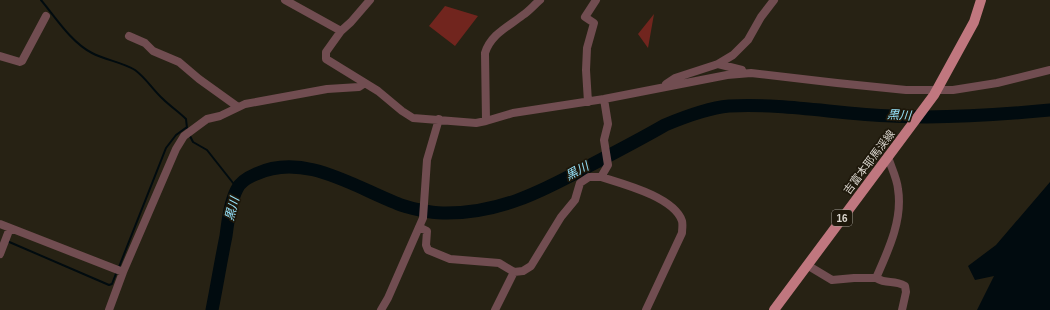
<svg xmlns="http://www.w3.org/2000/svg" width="1050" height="310" font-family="Helvetica,'Noto Sans JP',sans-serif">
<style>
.water{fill:#010b0f}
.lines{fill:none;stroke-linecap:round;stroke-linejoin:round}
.stream{stroke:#010b0f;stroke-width:2}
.river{stroke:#010b0f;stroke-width:13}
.building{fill:#71251e}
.minor{stroke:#714d51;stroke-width:8}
.major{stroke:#c0777f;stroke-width:10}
.labels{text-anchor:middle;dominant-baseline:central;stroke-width:3.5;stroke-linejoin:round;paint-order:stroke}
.shield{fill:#1e180b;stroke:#a29d94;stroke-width:1}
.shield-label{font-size:10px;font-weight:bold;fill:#dad6ce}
.street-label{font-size:11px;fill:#dad6ce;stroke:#1e180b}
.water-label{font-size:12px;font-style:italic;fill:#96e3fc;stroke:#1e180b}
</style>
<rect width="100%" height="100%" fill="#272214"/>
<!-- water -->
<path class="water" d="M1050 182V310H977L994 276 975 280 968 266 996 245Z"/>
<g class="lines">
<!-- stream -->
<path class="stream" d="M41 0C56 18 71 42 92 53 105 60 122 62 135 70 146 78 153 90 163 99 170 106 179 112 186 119L187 128
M189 134 193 142 207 150 237 188
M7 241 109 285 112 284 117 271
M119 267 166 148 176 135 187 127"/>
<!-- river -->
<path class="river" d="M212 310C217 285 221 260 226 236 228 221 230 202 237 189 240 182 249 177 256 174 303 152 353 186 396 203 407 208 431 213 443 213 497 214 539 193 585 168 612 154 639 140 665 125 684 117 708 108 729 106 783 103 838 114 892 116 945 119 998 115 1050 110"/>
</g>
<!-- building -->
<path class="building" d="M445 6 478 16 455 46 429 26Z
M654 14 648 48 638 34Z"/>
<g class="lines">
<!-- minor -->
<path class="minor" d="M285 0 341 31
M370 0 351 22 341 31 326 52V59L378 91 402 111 413 118 476 123 486 121 513 113 604 99 727 75 751 73 837 83 906 90H953L997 83 1050 70
M129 36 145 43 153 51 179 62 199 79 238 107
M0 56 20 62 22 61 46 16
M718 64 742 70 743 74
M666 84 675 78 718 64 733 55 748 40 761 17 774 0
M588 102 586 70 587 48 594 23 585 17 596 0
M486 121 485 53C491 34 508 27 523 15 529 11 534 5 540 0
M601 177C623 184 674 197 682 221 683 225 682 229 682 233L646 310
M0 224 123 272
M419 227 427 231 426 245 428 250 450 259 499 263 514 272
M0 254 10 228
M807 265 832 280 854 278H876C888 251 903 220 898 189 897 178 891 167 888 157
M876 278C888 285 893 279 905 286L906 292 902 310
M109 310 123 272 176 149 184 136 207 119 220 116 245 104 327 89 359 87 365 83
M381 310 388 298 423 218 427 160 439 119
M495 310 514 272 523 271 531 266 561 217 575 200 580 183 589 177H601L608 165 604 140 608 124 604 99"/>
<!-- major -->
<path class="major" d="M774 310 934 95 974 22 981 0"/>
</g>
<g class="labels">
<!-- shield labels -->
<rect class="shield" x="832" y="210" width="20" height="16" rx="3"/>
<g class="shield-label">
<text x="842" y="218">16</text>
</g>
<!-- street labels -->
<g class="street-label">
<text transform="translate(869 162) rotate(-53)">吉富本耶馬渓線</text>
</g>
<!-- water labels -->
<g class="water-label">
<text transform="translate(899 115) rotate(4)">黒川</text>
<text transform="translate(577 171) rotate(-28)">黒川</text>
<text transform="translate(232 209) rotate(-76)">黒川</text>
</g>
</g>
</svg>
